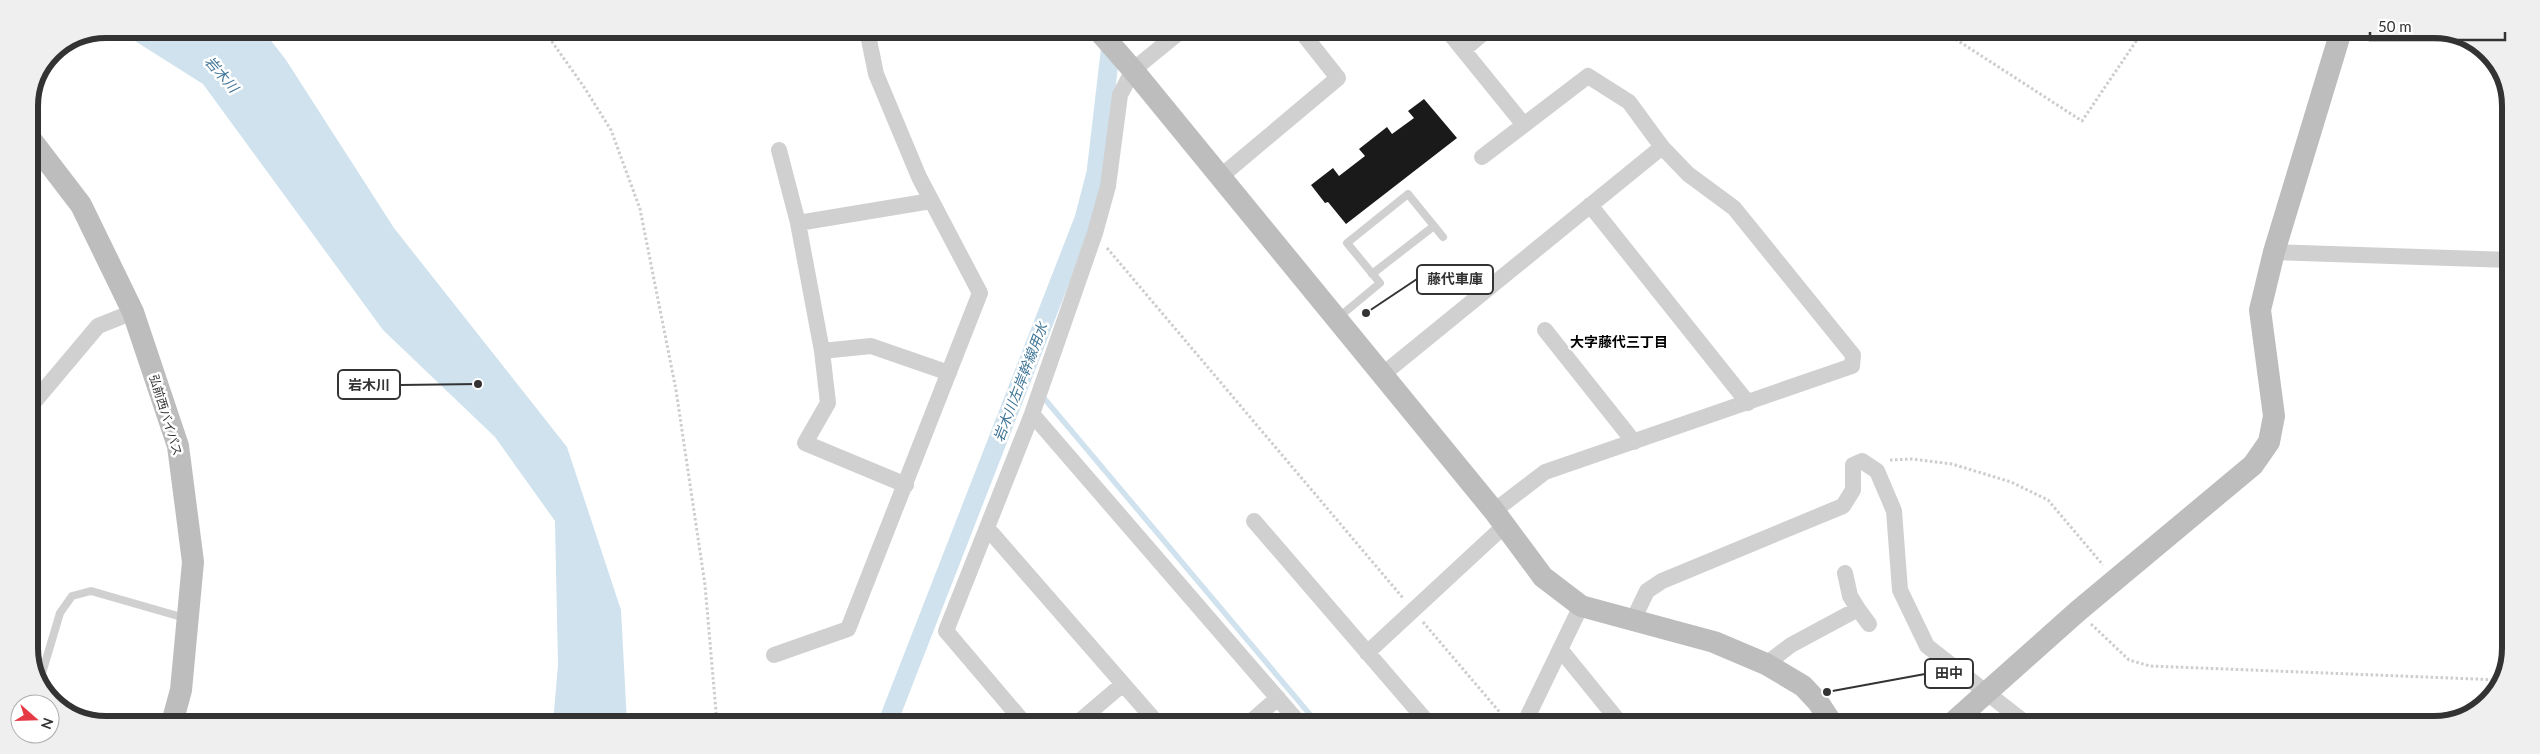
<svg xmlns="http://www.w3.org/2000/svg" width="2540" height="754" font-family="Lato,'Noto Sans JP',sans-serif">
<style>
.water{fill:#cfe2ee}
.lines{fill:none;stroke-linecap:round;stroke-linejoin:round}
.stream{stroke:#cfe2ee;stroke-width:5.5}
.canal{stroke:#cfe2ee;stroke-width:19}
.building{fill:#1a1a1a}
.path{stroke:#cdcdcd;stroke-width:3;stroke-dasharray:2.5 2.5;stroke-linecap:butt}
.lane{stroke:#d0d0d0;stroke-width:8}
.street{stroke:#d0d0d0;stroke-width:16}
.secondary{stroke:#bdbdbd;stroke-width:22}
.labels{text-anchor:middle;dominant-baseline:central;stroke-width:5;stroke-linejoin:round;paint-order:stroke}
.street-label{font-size:12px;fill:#333;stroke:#fff}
.water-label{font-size:14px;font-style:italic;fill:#3f7597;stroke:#fff}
.neighbourhood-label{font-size:14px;font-weight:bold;fill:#000;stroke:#fff}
.rim{fill:none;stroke:#333;stroke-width:6}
.leader{fill:none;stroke:#333;stroke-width:2}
.callout-dot{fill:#333;stroke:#fff;stroke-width:2}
.callout{fill:#fff;stroke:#333;stroke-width:2}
.callout-label{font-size:14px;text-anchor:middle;font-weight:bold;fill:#333}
</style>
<rect width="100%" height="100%" fill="#fff"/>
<!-- water -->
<path class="water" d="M116 29H262L286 60 394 228 567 447 621 610 627 723H553L558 665 555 521 495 437 383 330 203 84Z"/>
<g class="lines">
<!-- stream -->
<path class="stream" d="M1043 397 1318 724"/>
<!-- canal -->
<path class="canal" d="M887 724 1084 219 1096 173 1112 36"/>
</g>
<!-- building -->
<path class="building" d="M1424 99 1457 138 1346 224 1328 202 1325 203 1311 185 1333 168 1339 176 1365 156 1359 149 1387 127 1392 134 1414 118 1408 111Z"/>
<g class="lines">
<!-- path -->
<path class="path" d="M543 29 584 87 611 130 640 209 676 390 705 585 717 723
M1943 31 2082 121 2143 31
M2308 31 2318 41
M1107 248 1403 598
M1890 460 1912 459 1952 464 2011 482 2048 500 2103 565
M1423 622 1508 722
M2091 624 2129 660 2150 666 2501 680"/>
<!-- lane -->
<path class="lane" d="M1372 274 1434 226
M1339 317 1380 283 1347 243 1408 194 1443 237
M40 680 60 613 72 596 91 591 185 618"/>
<!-- street -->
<path class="street" d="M1447 30 1524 125
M1463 50 1487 30
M779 150 798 223 822 351 828 403 805 443 906 485
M1482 157 1588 76 1629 102 1662 147 1688 174 1734 208 1853 355 1852 366 1545 472 1494 511
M1220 177 1338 78 1300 30
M1590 205 1748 403
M798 223 931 201
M2274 252 2510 260
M1545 330 1634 442
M822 351 871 346 949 373
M1382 375 1662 147
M29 408 98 326 133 312
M1032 414 1300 724
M1254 521 1429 724
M988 529 1158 724
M1845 573 1850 596 1858 609
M1633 620 1647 591 1662 581 1843 506 1853 490V465L1862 461 1877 471 1894 511 1900 590 1927 646 2028 725
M1560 649 1621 724
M1367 653 1503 527
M774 655 848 629 980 293 919 177 876 74 867 30
M1766 664 1791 645 1858 609 1869 624
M1025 724 946 631 1032 414 1095 233 1108 186 1120 95 1133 70 1182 30
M1076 724 1123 684
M1248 724 1278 698
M1524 724 1581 606"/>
<!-- secondary -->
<path class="secondary" d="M1098 30 1133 70 1494 511 1543 577 1581 606 1714 642 1766 664 1803 686 1818 702 1833 725
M29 137 81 205 133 312 178 446 193 562 181 690 172 723
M1950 725 2078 611 2253 465 2269 442 2274 416 2260 310 2274 252 2341 31"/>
</g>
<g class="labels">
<!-- street labels -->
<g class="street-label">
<text transform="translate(166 415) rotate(73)">弘前西バイパス</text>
</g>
<!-- water labels -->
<g class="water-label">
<text transform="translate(222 74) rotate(49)">岩木川</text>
<text transform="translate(1020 382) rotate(-69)">岩木川左岸幹線用水</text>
</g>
<!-- neighbourhood labels -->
<g class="neighbourhood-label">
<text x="1619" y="341">大字藤代三丁目</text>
</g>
</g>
<!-- crop -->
<path d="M0 0H2540V754H0ZM106 38H2434A68 68 0 0 1 2502 106V648A68 68 0 0 1 2434 716H106A68 68 0 0 1 38 648V106A68 68 0 0 1 106 38Z" fill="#efefef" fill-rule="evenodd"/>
<path class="rim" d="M106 38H2434A68 68 0 0 1 2502 106V648A68 68 0 0 1 2434 716H106A68 68 0 0 1 38 648V106A68 68 0 0 1 106 38Z"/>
<!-- callouts -->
<path class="leader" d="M1366 313L1417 279M478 384L400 385M1827 692L1925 674"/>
<g class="callout-dot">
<circle cx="1366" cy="313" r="5"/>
<circle cx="478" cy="384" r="5"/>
<circle cx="1827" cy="692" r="5"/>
</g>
<g class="callout">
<rect x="1417" y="265" width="76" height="29" rx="5"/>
<rect x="338" y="370" width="62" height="29" rx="5"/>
<rect x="1925" y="659" width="48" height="29" rx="5"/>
</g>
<g class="callout-label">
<text x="1455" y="284">藤代車庫</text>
<text x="369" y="390">岩木川</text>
<text x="1949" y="678">田中</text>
</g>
<!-- north arrow -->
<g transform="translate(35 719) rotate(110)"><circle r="24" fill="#ffffff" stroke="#adadad"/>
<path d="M0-4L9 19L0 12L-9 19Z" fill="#e63946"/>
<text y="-8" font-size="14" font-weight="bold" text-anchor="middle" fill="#333333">N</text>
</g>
<!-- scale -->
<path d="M2370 32v8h135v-8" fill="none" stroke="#333333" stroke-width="2.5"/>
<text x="2378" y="32" font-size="15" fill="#333333" stroke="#ffffff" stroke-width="4" paint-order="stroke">50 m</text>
</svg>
